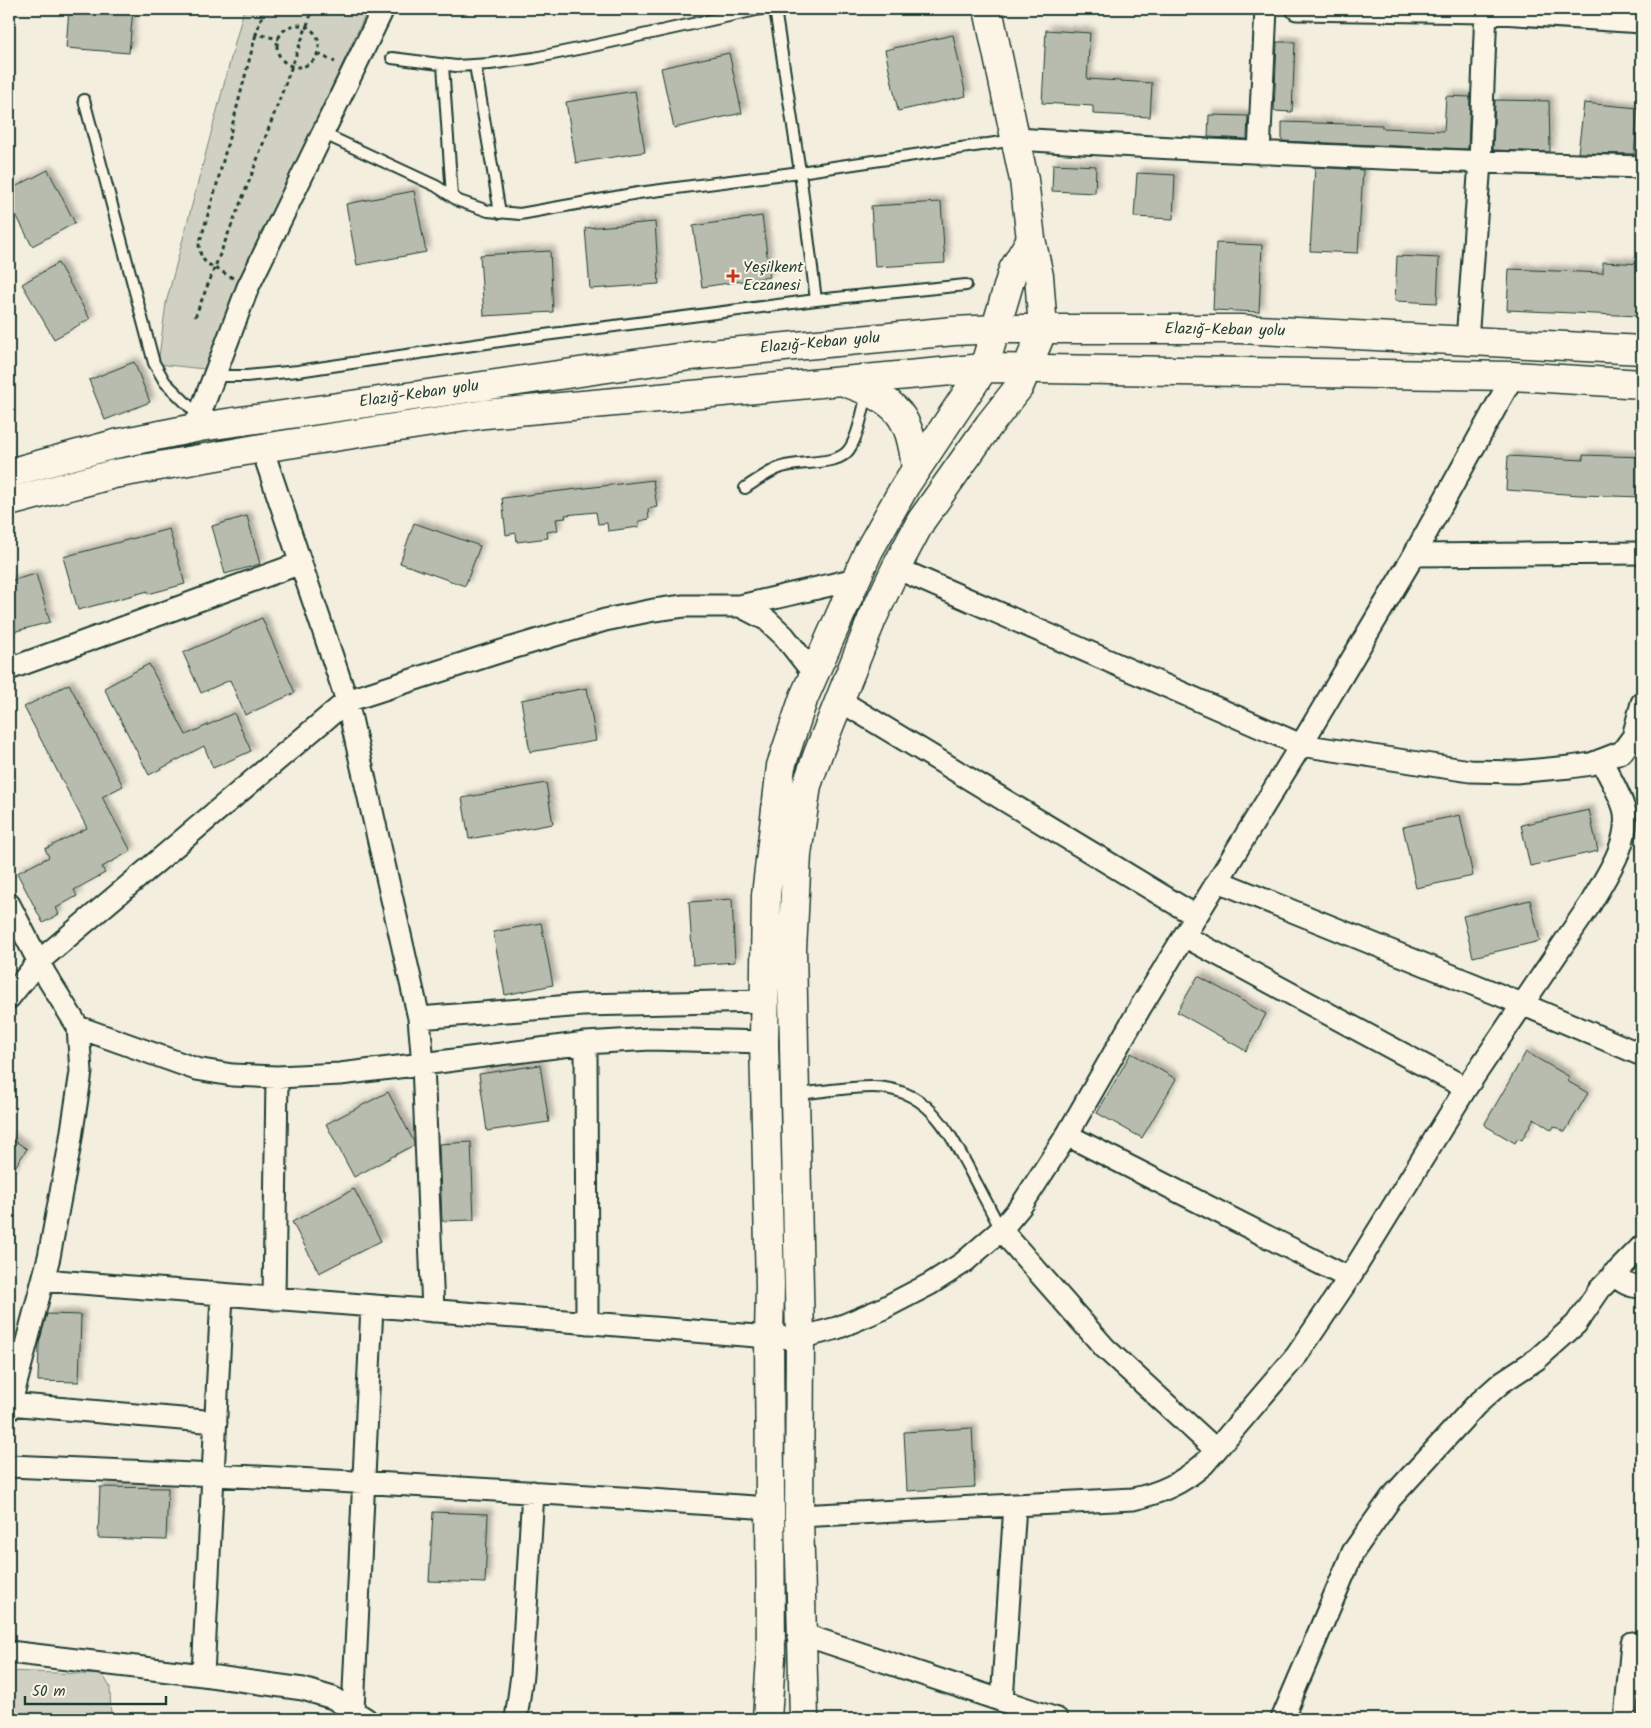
<svg xmlns="http://www.w3.org/2000/svg" width="1651" height="1728" font-family="Kalam,sans-serif">
<style>
.green{fill:#d0d1c2;stroke:#78877b}
.building{fill:#b8bcae;stroke:#1f3d34;filter:url(#shadow)}
.lines{fill:none;stroke-linecap:round;stroke-linejoin:round}
.lane-casing{stroke:#1f3d34;stroke-width:14}
.street-casing{stroke:#1f3d34;stroke-width:25}
.secondary-casing{stroke:#1f3d34;stroke-width:31}
.highway-casing{stroke:#1f3d34;stroke-width:31}
.path{stroke:#1f3d34;stroke-width:3;stroke-dasharray:4 4;stroke-linecap:butt}
.lane{stroke:#fcf5e5;stroke-width:10}
.street{stroke:#fcf5e5;stroke-width:21}
.secondary{stroke:#fcf5e5;stroke-width:28}
.highway{stroke:#fcf5e5;stroke-width:28}
.poi-dot{fill:#c8321e;stroke:#fcf5e5;stroke-width:2}
.labels{text-anchor:middle;dominant-baseline:central;stroke-width:4;stroke-linejoin:round;paint-order:stroke}
.poi-label{font-size:16px;fill:#1f3d34;stroke:#fcf5e5;text-anchor:start}
.street-label{font-size:16px;fill:#1f3d34;stroke:#fcf5e5}
</style>
<defs>
<filter id="shadow"><feDropShadow dx="4.5" dy="-4.5" stdDeviation="2.5" flood-color="#0004"/></filter>
</defs>
<rect width="100%" height="100%" fill="#f3eede"/>
<filter id="ink" filterUnits="userSpaceOnUse"><feTurbulence type="fractalNoise" baseFrequency=".02" numOctaves="2"/><feDisplacementMap in="SourceGraphic" scale="10" xChannelSelector="R" yChannelSelector="G"/><feConvolveMatrix kernelMatrix="1 2 1 2 8 2 1 2 1" color-interpolation-filters="sRGB"/></filter>
<g filter="url(#ink)">
<!-- green -->
<path class="green" d="M244 9H368L256 250 204 369 158 364 166 303Z
M9 1671 103 1675 110 1687 111 1719H9Z"/>
<!-- building -->
<path class="building" d="M69 9H133L129 53 66 48Z
M1046 30 1090 33 1087 79 1152 83 1150 117 1093 114V106L1042 103Z
M953 35 966 96 898 111 885 50Z
M1277 42H1295L1292 112 1274 111Z
M729 53 742 113 674 128 661 68Z
M635 91 645 152 576 163 566 102Z
M1446 96 1470 97 1468 149 1282 141V122L1382 125V128L1444 131Z
M1495 100 1549 101 1550 152 1493 150Z
M1584 103 1638 108 1634 154 1578 153Z
M1209 115 1248 116 1247 139 1208 137Z
M1053 164 1096 166 1095 193 1052 191Z
M1315 167 1363 170 1358 253 1310 251Z
M48 170 75 223 32 246 9 201V190Z
M1137 173 1175 175 1173 219 1134 217Z
M414 191 426 252 357 265 346 204Z
M941 202 945 263 875 267 871 206Z
M762 216 770 277 702 287 693 226Z
M655 222 659 284 590 289 585 228Z
M1216 243 1262 245 1259 312 1213 310Z
M550 251 553 312 484 316 480 255Z
M1397 256 1439 258 1437 303 1395 301Z
M1603 262 1642 264 1639 316 1507 310 1509 269 1603 273Z
M58 263 90 319 54 339 22 284Z
M134 362 150 402 105 420 89 380Z
M1583 455 1642 457V497L1581 495 1506 490 1508 456 1583 460Z
M653 480 657 507 648 509 649 519 639 521V527L608 531 607 523 598 524 596 512 565 515 566 518 556 519 558 530 547 532 548 538 517 542 516 533 506 535 502 498Z
M247 516 260 564 225 574 212 526Z
M414 523 480 546 465 586 400 563Z
M169 529 185 584 148 594V591L78 610 63 557Z
M36 574 50 622 9 633V581Z
M262 618 295 693 245 715 230 680 201 693 183 653Z
M149 664 186 735 234 713 251 751 213 768 204 746 149 775 104 688Z
M69 684 123 786 102 797 131 851 102 867 105 873 74 890 77 896 56 908 59 914 43 923 17 873 49 857 45 849 87 828 24 707Z
M587 688 596 741 530 752 521 700Z
M546 783 553 824 469 839 462 798Z
M1589 810 1598 851 1530 866 1521 825Z
M1460 815 1473 876 1416 888 1403 827Z
M732 899 735 962 693 965 689 902Z
M1530 900 1540 941 1473 957 1463 916Z
M541 923 553 985 505 995 493 932Z
M1198 976 1266 1014 1246 1051 1177 1012Z
M1526 1052 1570 1077 1567 1081 1588 1093 1565 1132 1554 1126 1552 1130 1534 1118 1522 1140 1518 1138 1515 1143 1484 1125Z
M1131 1053 1176 1079 1142 1138 1097 1113Z
M540 1065 549 1122 487 1131 479 1074Z
M388 1092 414 1142V1145L354 1177 326 1124Z
M9 1137 27 1149 9 1176Z
M471 1142 474 1220 442 1221 439 1144Z
M354 1189 381 1241 319 1273 292 1222Z
M47 1314 81 1315 79 1382 38 1381 39 1343Z
M972 1428 975 1487 907 1491 904 1432Z
M100 1487 168 1488 166 1540 98 1538Z
M433 1512 488 1514 485 1583 429 1581Z"/>
<g class="lines">
<!-- lane casing -->
<g class="lane-casing">
<path id="lane" d="M775 9 800 172 816 300
M392 58 456 66 490 64 534 58 597 45 761 9
M443 65 452 196
M475 65 500 213
M84 100 154 363 165 382 199 416
M322 133 436 186 459 201 488 211 520 214 638 193 800 172 1015 140
M214 376H246L298 371 521 338 816 300 966 285
M745 488C757 480 769 471 782 467 799 461 833 465 846 453 858 442 863 407 868 391
M796 1094C821 1092 847 1087 873 1087 927 1088 947 1128 969 1169 980 1190 991 1210 1001 1230"/>
</g>
<!-- street casing -->
<g class="street-casing">
<path id="street" d="M1297 9 1485 12 1642 22
M1016 139C1225 152 1433 161 1642 167
M1259 153 1266 9
M1467 341 1480 162 1486 9
M200 427 199 416 248 287 383 9
M1414 555 1642 553
M896 568 1301 745 1470 771 1516 772 1570 767 1591 764 1622 752 1633 737 1642 703
M9 669 301 563
M814 674 784 636 767 620 740 606 856 579
M839 700 1196 916
M1218 881 1522 1004 1642 1055
M9 904 45 974 78 1027 81 1072 70 1144 49 1257 9 1410
M1184 936 1466 1088
M9 998 38 962 347 701 502 651 605 620 654 610 684 606H740
M419 1018 583 1005 764 1001
M78 1027 196 1069 232 1075 277 1077 340 1074 423 1064 419 1018 347 701 262 448
M586 1043 587 1323
M1067 1135 1349 1278
M1001 1230 1105 1348 1216 1450
M1613 1274C1623 1283 1629 1287 1642 1287
M43 1280 769 1337 800 1338 837 1328 880 1310 930 1284 963 1263 1001 1230 1021 1206 1067 1135 1140 1008 1301 745 1414 555 1513 376
M274 1299 277 1077
M433 1311 423 1064 586 1043 650 1039 764 1042
M9 1404 216 1422
M9 1466C263 1476 516 1490 770 1508
M799 1516 1133 1499C1161 1493 1182 1483 1204 1464L1297 1355 1349 1278 1466 1088 1591 903C1606 876 1629 845 1625 813 1623 799 1608 774 1601 760
M802 1634 1057 1719
M9 1652 203 1675 303 1689 333 1698 366 1719
M203 1675 222 1295
M1002 1701 1015 1505
M353 1711 372 1306
M516 1719 522 1675 533 1492
M1282 1719 1353 1552 1391 1498 1475 1406 1502 1382 1537 1359 1576 1324 1600 1289 1642 1246
M1625 1719 1632 1643"/>
</g>
<!-- secondary casing -->
<g class="secondary-casing">
<path id="secondary" d="M767 1719 771 1658 769 1337 770 1286 764 1042 766 895 781 766 804 697 868 552 905 486 984 368 1013 270 1031 239
M804 1719 799 1516 800 1338 792 950 797 854 807 785 818 754 872 619 896 568 921 521 989 425 1019 387 1043 329 1039 276 1031 239 1024 180 988 9"/>
</g>
<!-- highway casing -->
<g class="highway-casing">
<path id="highway" d="M847 383C898 401 910 415 916 469
M9 473 115 444 200 427 690 356 954 331 997 329H1240L1642 350
M9 502 114 474 262 448 485 414 984 368 1513 376 1642 384"/>
</g>
<!-- path -->
<path class="path" d="M264 9 256 34 279 39
M277 46a21 21 0 1 1 42 0a21 21 0 1 1-42 0Z
M318 54 335 62
M233 278 206 263 201 256 199 245 217 184 256 34
M195 317 250 179 313 9"/>
<!-- lane -->
<use href="#lane" class="lane"/>
<!-- street -->
<use href="#street" class="street"/>
<!-- secondary -->
<use href="#secondary" class="secondary"/>
<!-- highway -->
<use href="#highway" class="highway"/>
</g>
</g>
<!-- markers -->
<path class="poi-dot" d="M730.5 268.5h5v5h5v5h-5v5h-5v-5h-5v-5h5z"/>
<g class="labels">
<!-- poi labels -->
<g class="poi-label">
<text x="743" y="267">Yeşilkent<tspan x="743" dy="18">Eczanesi</tspan></text>
</g>
<!-- street labels -->
<g class="street-label">
<text transform="translate(1225 330) rotate(1)">Elazığ-Keban yolu</text>
<text transform="translate(820 343) rotate(-5)">Elazığ-Keban yolu</text>
<text transform="translate(419 394) rotate(-8)">Elazığ-Keban yolu</text>
</g>
</g>
<!-- margin -->
<rect width="1651" height="1728" fill="none" stroke="#fcf5e5" stroke-width="30"/>
<rect x="15" y="15" width="1621" height="1698" fill="none" stroke="#1f3d34" stroke-width="2" filter="url(#ink)"/>
<!-- scale -->
<path d="M25 1696v8h141v-8" fill="none" stroke="#1f3d34" stroke-width="2.5"/>
<text x="32" y="1696" font-size="15" fill="#1f3d34" stroke="#fcf5e5" stroke-width="4" paint-order="stroke">50 m</text>
</svg>
